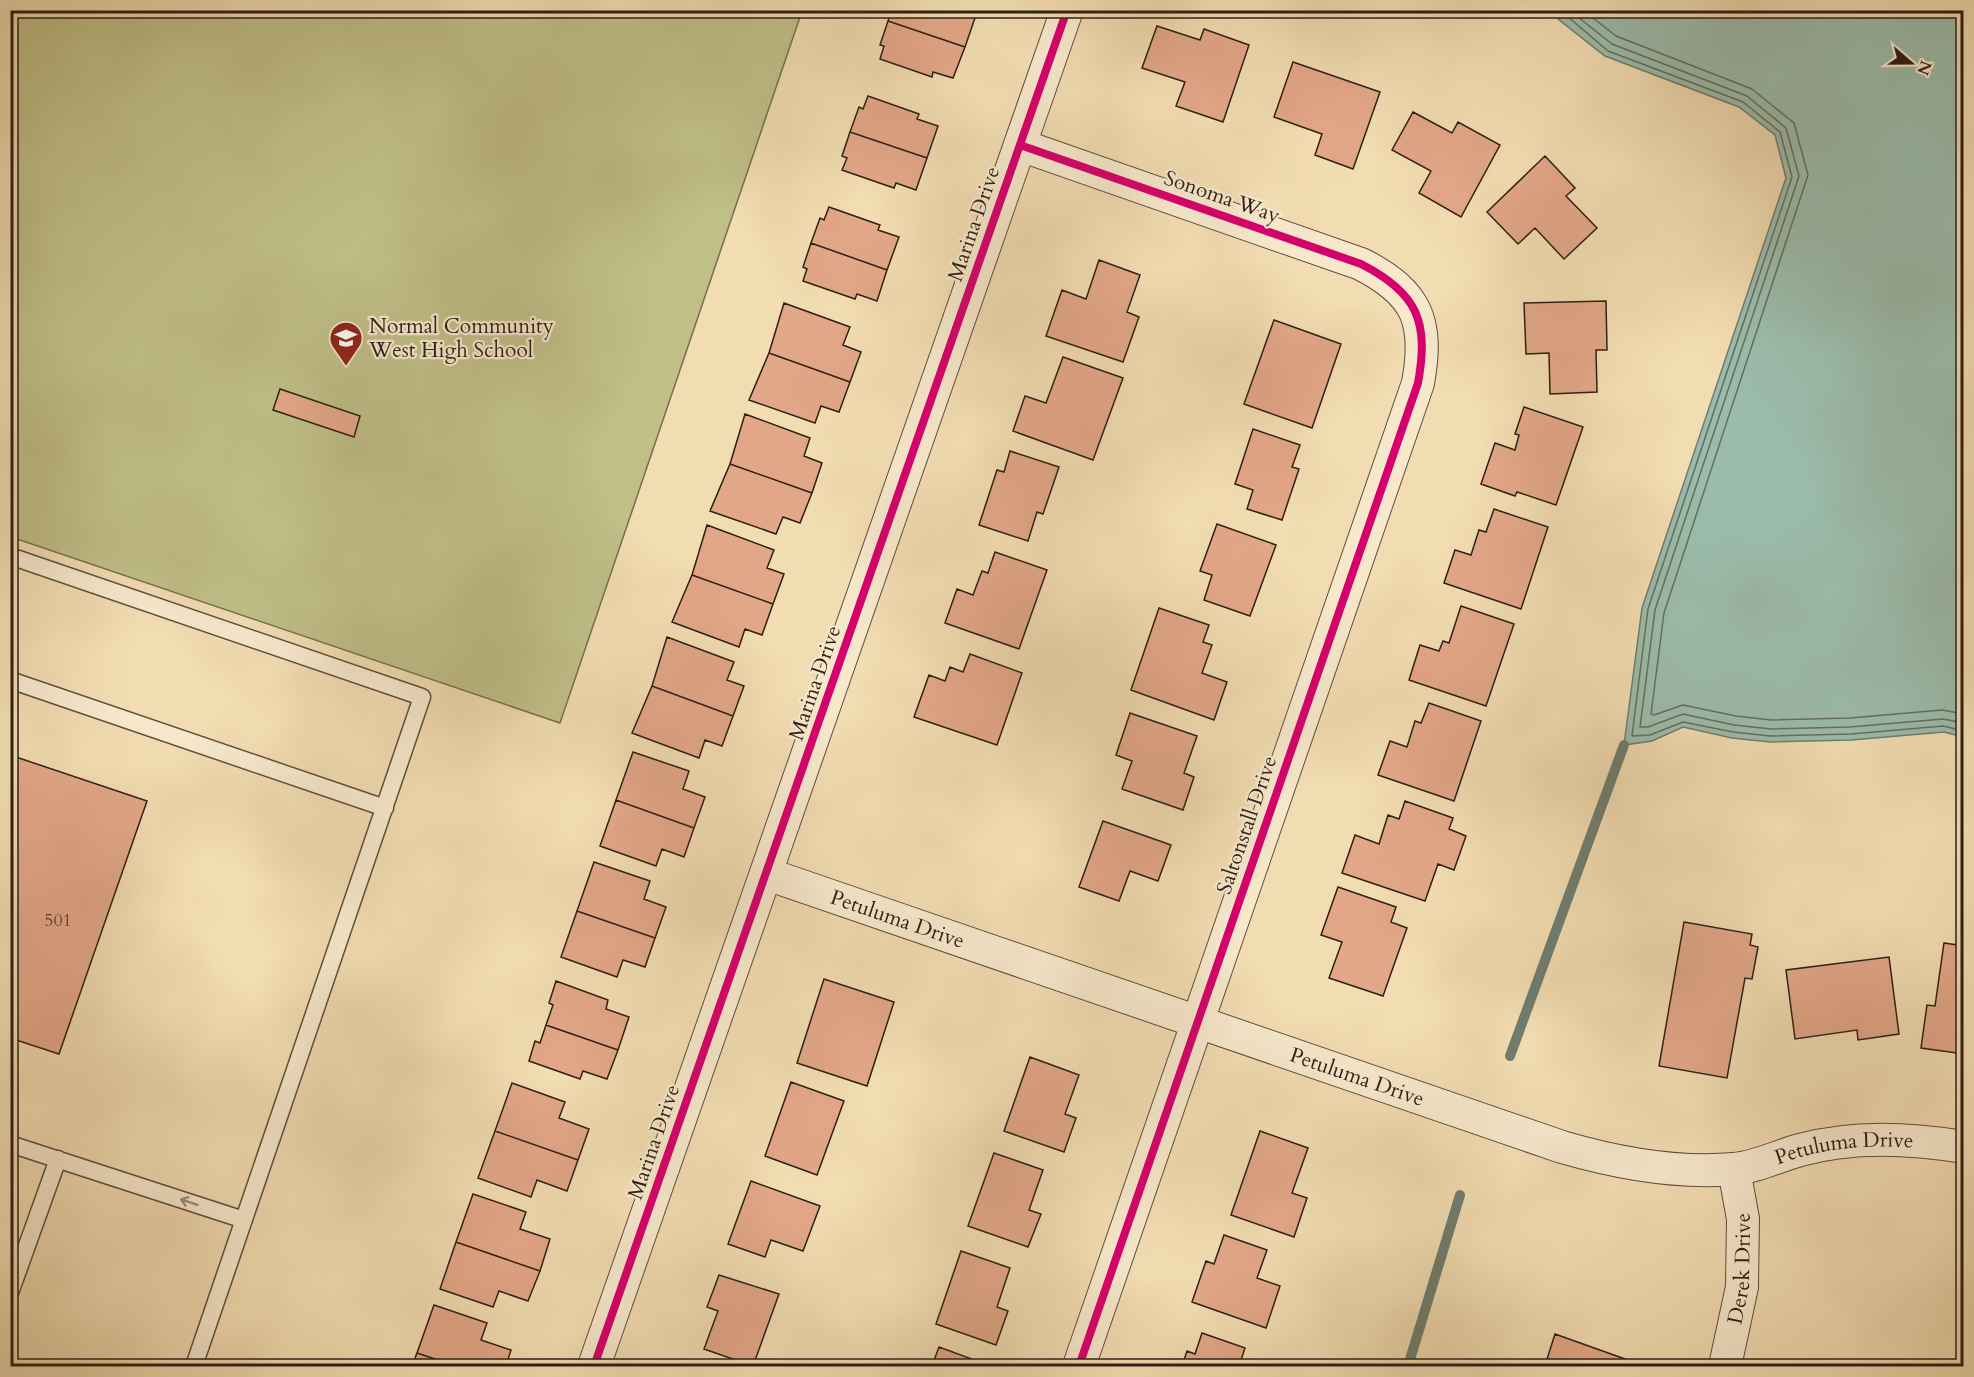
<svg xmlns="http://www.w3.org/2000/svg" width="1974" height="1377" font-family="Cardo,serif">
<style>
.green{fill:#c0bf88;stroke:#766f4f;stroke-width:1.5}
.water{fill:#9bbcab;stroke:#6f7d6f;stroke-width:1.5}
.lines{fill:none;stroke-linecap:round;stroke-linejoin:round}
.shore{stroke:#646e60;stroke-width:1.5}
.stream{stroke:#6f7d6f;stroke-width:10}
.building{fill:#e2a788;stroke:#2d1f16;stroke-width:1.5}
.service-casing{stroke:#5e4e3d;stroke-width:19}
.minor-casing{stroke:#5e4e3d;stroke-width:34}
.service{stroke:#f7e8cc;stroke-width:16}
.minor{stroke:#f7e8cc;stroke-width:32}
.cycleway-casing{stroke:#f7e8cc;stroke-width:11}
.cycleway{stroke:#d6006c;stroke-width:8}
.oneway{stroke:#9c8e7a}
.labels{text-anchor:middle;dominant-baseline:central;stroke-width:4.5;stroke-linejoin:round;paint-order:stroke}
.number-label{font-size:18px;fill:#5a4132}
.street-label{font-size:21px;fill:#2d1f16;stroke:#f7e8cc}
.poi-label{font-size:21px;fill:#2d1f16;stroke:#f7e8cc;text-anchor:start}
</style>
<rect width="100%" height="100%" fill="#f2dcb1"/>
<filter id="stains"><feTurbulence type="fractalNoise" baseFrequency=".00333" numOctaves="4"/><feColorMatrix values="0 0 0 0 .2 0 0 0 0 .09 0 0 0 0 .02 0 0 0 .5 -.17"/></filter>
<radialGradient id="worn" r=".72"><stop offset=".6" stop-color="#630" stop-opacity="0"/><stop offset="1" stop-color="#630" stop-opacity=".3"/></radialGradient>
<!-- green -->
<path class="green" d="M11 11H802L560 723 11 537Z"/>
<!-- water -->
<path class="water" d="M1553 11H1963V737L1944 732 1851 740 1770 742 1732 738 1683 727 1652 741 1624 745 1642 608 1786 178 1775 135 1739 107 1605 56 1558 19Z"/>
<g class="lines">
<!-- shore -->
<path class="shore" d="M1560 10 1608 51 1743 102 1780 132 1792 177 1648 609 1632 736 1650 735 1683 722 1733 732 1770 736 1851 734 1943 726 1964 731
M1569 10 1612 44 1747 96 1786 128 1799 176 1655 610 1640 727H1648L1683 714 1734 725 1771 729 1850 727 1943 719 1964 723
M1583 10 1616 36 1752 89 1794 123 1808 175 1664 613 1651 714 1654 715 1683 705 1736 716 1771 720 1850 718 1942 710 1964 714"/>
<!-- stream -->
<path class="stream" d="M1510 1056 1624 745
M1408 1366 1460 1195"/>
</g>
<!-- building -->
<path class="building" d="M892 10H963L976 15 965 47 888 21Z
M888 21 965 47 953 78 933 72 932 77 880 59 884 46 880 45Z
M1157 26 1200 40 1204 29 1249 45 1223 122 1176 106 1185 82 1142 68Z
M1293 62 1380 92 1353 169 1315 155 1322 134 1274 117Z
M868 96 919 114 917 119 938 126 927 158 850 132 859 107 863 109Z
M1413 112 1452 133 1458 122 1500 145 1461 217 1419 193 1431 171 1392 150Z
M850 132 927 158 916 190 896 183 894 188 842 170 847 158 842 156Z
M1545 156 1575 188 1566 196 1597 228 1564 259 1535 228 1518 244 1487 212Z
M829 207 880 225 878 230 899 237 887 270 811 243 820 218 824 220Z
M811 243 887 270 877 301 857 294 855 299 803 281 807 269 803 267Z
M1099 260 1140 275 1127 312 1139 317 1123 362 1046 336 1062 290 1086 299Z
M1606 301 1607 350H1596L1597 392 1550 394 1549 353 1526 354 1524 303Z
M784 303 850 327 843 345 861 352 850 382 769 353Z
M1274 320 1341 344 1312 428 1244 404Z
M769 353 850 382 839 412 821 406 815 423 749 400Z
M1063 357 1123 378 1093 460 1013 431 1025 396 1046 403Z
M280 389 360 416 354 437 273 410Z
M1524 407 1583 427 1556 505 1517 492 1515 496 1481 484 1495 443 1515 450 1519 435 1515 434Z
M745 414 810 438 804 456 822 463 812 493 730 464Z
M1253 429 1300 445 1292 467 1299 469 1282 520 1247 509 1253 490 1235 484Z
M1010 451 1059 467 1043 514 1037 512 1028 541 979 525 997 470 1004 472Z
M730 464 812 493 800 523 783 517 776 534 710 511Z
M1494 509 1548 527 1521 609 1444 583 1455 550 1471 555 1479 530 1486 532Z
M1217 524 1276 545 1250 616 1204 600 1212 575 1200 571Z
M707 525 774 550 767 568 784 574 773 604 692 575Z
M995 552 1047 570 1019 649 945 623 957 589 973 595 982 571 988 573Z
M692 575 773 604 762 635 745 629 739 647 672 622Z
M1461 606 1514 624 1486 706 1409 680 1420 645 1439 651 1443 641 1449 643Z
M1159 608 1209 625 1203 642 1212 645 1202 673 1227 682 1214 720 1131 690Z
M667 637 734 662 727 680 744 686 733 716 652 686Z
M970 654 1022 673 997 745 914 717 929 675 945 681 950 667 963 672Z
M652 686 733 716 722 746 705 740 699 758 632 733Z
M1429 703 1481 721 1454 801 1378 775 1390 741 1407 747 1415 721 1421 723Z
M1130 713 1197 736 1184 773 1194 777 1183 810 1122 789 1132 761 1116 755Z
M633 752 689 771 683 789 705 797 694 828 616 800Z
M10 755 147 801 59 1054 10 1038Z
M616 800 694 828 684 857 662 849 656 866 600 846Z
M1405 801 1453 818 1449 829 1466 836 1454 870 1438 864 1425 901 1342 873 1355 835 1379 844 1388 815 1399 819Z
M1103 821 1171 845 1158 881 1130 871 1119 901 1079 887Z
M594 862 650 881 644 899 666 907 655 938 577 911Z
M1338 887 1396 907 1391 922 1407 928 1383 996 1329 978 1342 942 1321 935Z
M577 911 655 938 645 967 623 960 617 977 561 957Z
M1684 922 1752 934 1750 945 1758 947 1752 979 1745 978 1727 1078 1659 1066Z
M1944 943 1964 946V1054L1921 1048 1927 1005 1935 1006Z
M1889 957 1899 1034 1858 1040 1857 1030 1795 1039 1786 970Z
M824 979 894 1002 867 1086 797 1063Z
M556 981 608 1000 606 1009 629 1017 618 1050 546 1025 553 1005 549 1003Z
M546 1025 618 1050 607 1079 583 1071 580 1079 529 1061 535 1041 540 1043Z
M1030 1057 1079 1075 1065 1114 1076 1118 1064 1152 1004 1131Z
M791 1082 844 1101 817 1175 765 1156Z
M512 1083 565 1102 559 1118 589 1129 578 1160 495 1131Z
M495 1131 578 1160 567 1191 537 1180 531 1197 478 1178Z
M1260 1131 1308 1148 1292 1193 1307 1198 1294 1237 1231 1215Z
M994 1153 1043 1170 1029 1210 1041 1214 1028 1247 968 1226Z
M751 1181 820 1206 803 1251 771 1240 765 1257 728 1244Z
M473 1194 526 1212 520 1229 550 1239 540 1271 456 1242Z
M1224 1235 1267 1250 1257 1278 1280 1286 1266 1328 1192 1302 1206 1261 1214 1264Z
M456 1242 540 1271 528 1301 499 1291 493 1307 440 1289Z
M961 1251 1010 1268 997 1307 1008 1311 996 1345 936 1324Z
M719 1275 779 1294 753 1366 704 1349 718 1311 707 1307Z
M434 1305 487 1323 481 1340 511 1350 506 1366H456L417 1353Z
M1202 1333 1245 1348 1239 1366H1182L1187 1351 1195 1354Z
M1555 1334 1639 1364 1638 1366H1562L1547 1359Z
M939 1347 988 1365V1366H932Z
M417 1353 456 1366H412Z"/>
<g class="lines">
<!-- service casing -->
<g class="service-casing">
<path id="service" d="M10 556 422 697 194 1366
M10 680 385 808
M10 1144 244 1220
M10 1293 58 1159"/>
</g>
<!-- minor casing -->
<g class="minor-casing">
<g id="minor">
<path d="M1020 145 1361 264C1418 293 1429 322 1418 383L1079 1366"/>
<path id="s1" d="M767 874 1562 1147C1617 1163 1677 1174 1734 1169 1757 1167 1778 1156 1800 1150 1853 1135 1910 1138 1964 1147"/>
<path d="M594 1366 1067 10"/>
<path id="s2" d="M1725 1366 1742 1287 1743 1219 1734 1169"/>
</g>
</g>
<!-- service -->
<use href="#service" class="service"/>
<!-- minor -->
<use href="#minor" class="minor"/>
<!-- cycleway casing -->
<g class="cycleway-casing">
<path id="cycleway" d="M1020 145 1361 264C1418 293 1429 322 1418 383L1079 1366
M594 1366 1067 10"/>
</g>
<!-- cycleway -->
<use href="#cycleway" class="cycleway"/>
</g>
<!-- one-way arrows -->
<defs><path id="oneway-shaft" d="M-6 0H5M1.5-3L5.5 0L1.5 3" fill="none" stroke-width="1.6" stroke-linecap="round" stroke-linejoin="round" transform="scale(1.5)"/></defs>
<use class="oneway" href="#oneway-shaft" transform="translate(189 1202) rotate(-162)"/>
<!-- icons -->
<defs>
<g id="school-pin" transform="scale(1.725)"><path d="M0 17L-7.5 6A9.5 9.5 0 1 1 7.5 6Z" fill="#8f2418" stroke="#f7e8cc"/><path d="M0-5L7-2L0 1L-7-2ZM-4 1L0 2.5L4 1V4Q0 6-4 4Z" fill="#fff"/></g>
</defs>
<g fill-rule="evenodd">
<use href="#school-pin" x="346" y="338"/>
</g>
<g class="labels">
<!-- number labels -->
<g class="number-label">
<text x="58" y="920">501</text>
</g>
<!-- street labels -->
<g class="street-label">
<text transform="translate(1222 197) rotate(19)">Sonoma Way</text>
<text transform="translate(974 224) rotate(-71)">Marina Drive</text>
<text transform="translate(815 683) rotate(-71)">Marina Drive</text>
<text transform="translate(1247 825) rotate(-71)">Saltonstall Drive</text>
<text stroke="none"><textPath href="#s1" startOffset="138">Petuluma Drive</textPath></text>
<text stroke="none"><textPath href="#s1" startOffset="624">Petuluma Drive</textPath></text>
<text transform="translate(654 1142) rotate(-71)">Marina Drive</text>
<text stroke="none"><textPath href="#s1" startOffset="1128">Petuluma Drive</textPath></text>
<text stroke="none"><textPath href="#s2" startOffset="99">Derek Drive</textPath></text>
</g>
<!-- poi labels -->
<g class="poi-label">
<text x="369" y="326">Normal Community<tspan x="369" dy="24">West High School</tspan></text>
</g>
</g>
<!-- margin -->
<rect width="1974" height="1377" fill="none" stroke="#f2dcb1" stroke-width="36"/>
<rect x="12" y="12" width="1950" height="1353" fill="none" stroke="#2d1f16" stroke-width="3"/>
<rect x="18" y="18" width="1938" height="1341" fill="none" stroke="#2d1f16" stroke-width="1.5"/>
<!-- north arrow -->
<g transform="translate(1911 63) rotate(110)" stroke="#f7e8cc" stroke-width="4.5" paint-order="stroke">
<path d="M0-4.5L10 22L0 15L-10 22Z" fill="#2d1f16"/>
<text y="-9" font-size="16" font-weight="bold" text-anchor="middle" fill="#2d1f16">N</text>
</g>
<rect width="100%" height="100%" filter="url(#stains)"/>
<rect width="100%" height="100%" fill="url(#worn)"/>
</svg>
